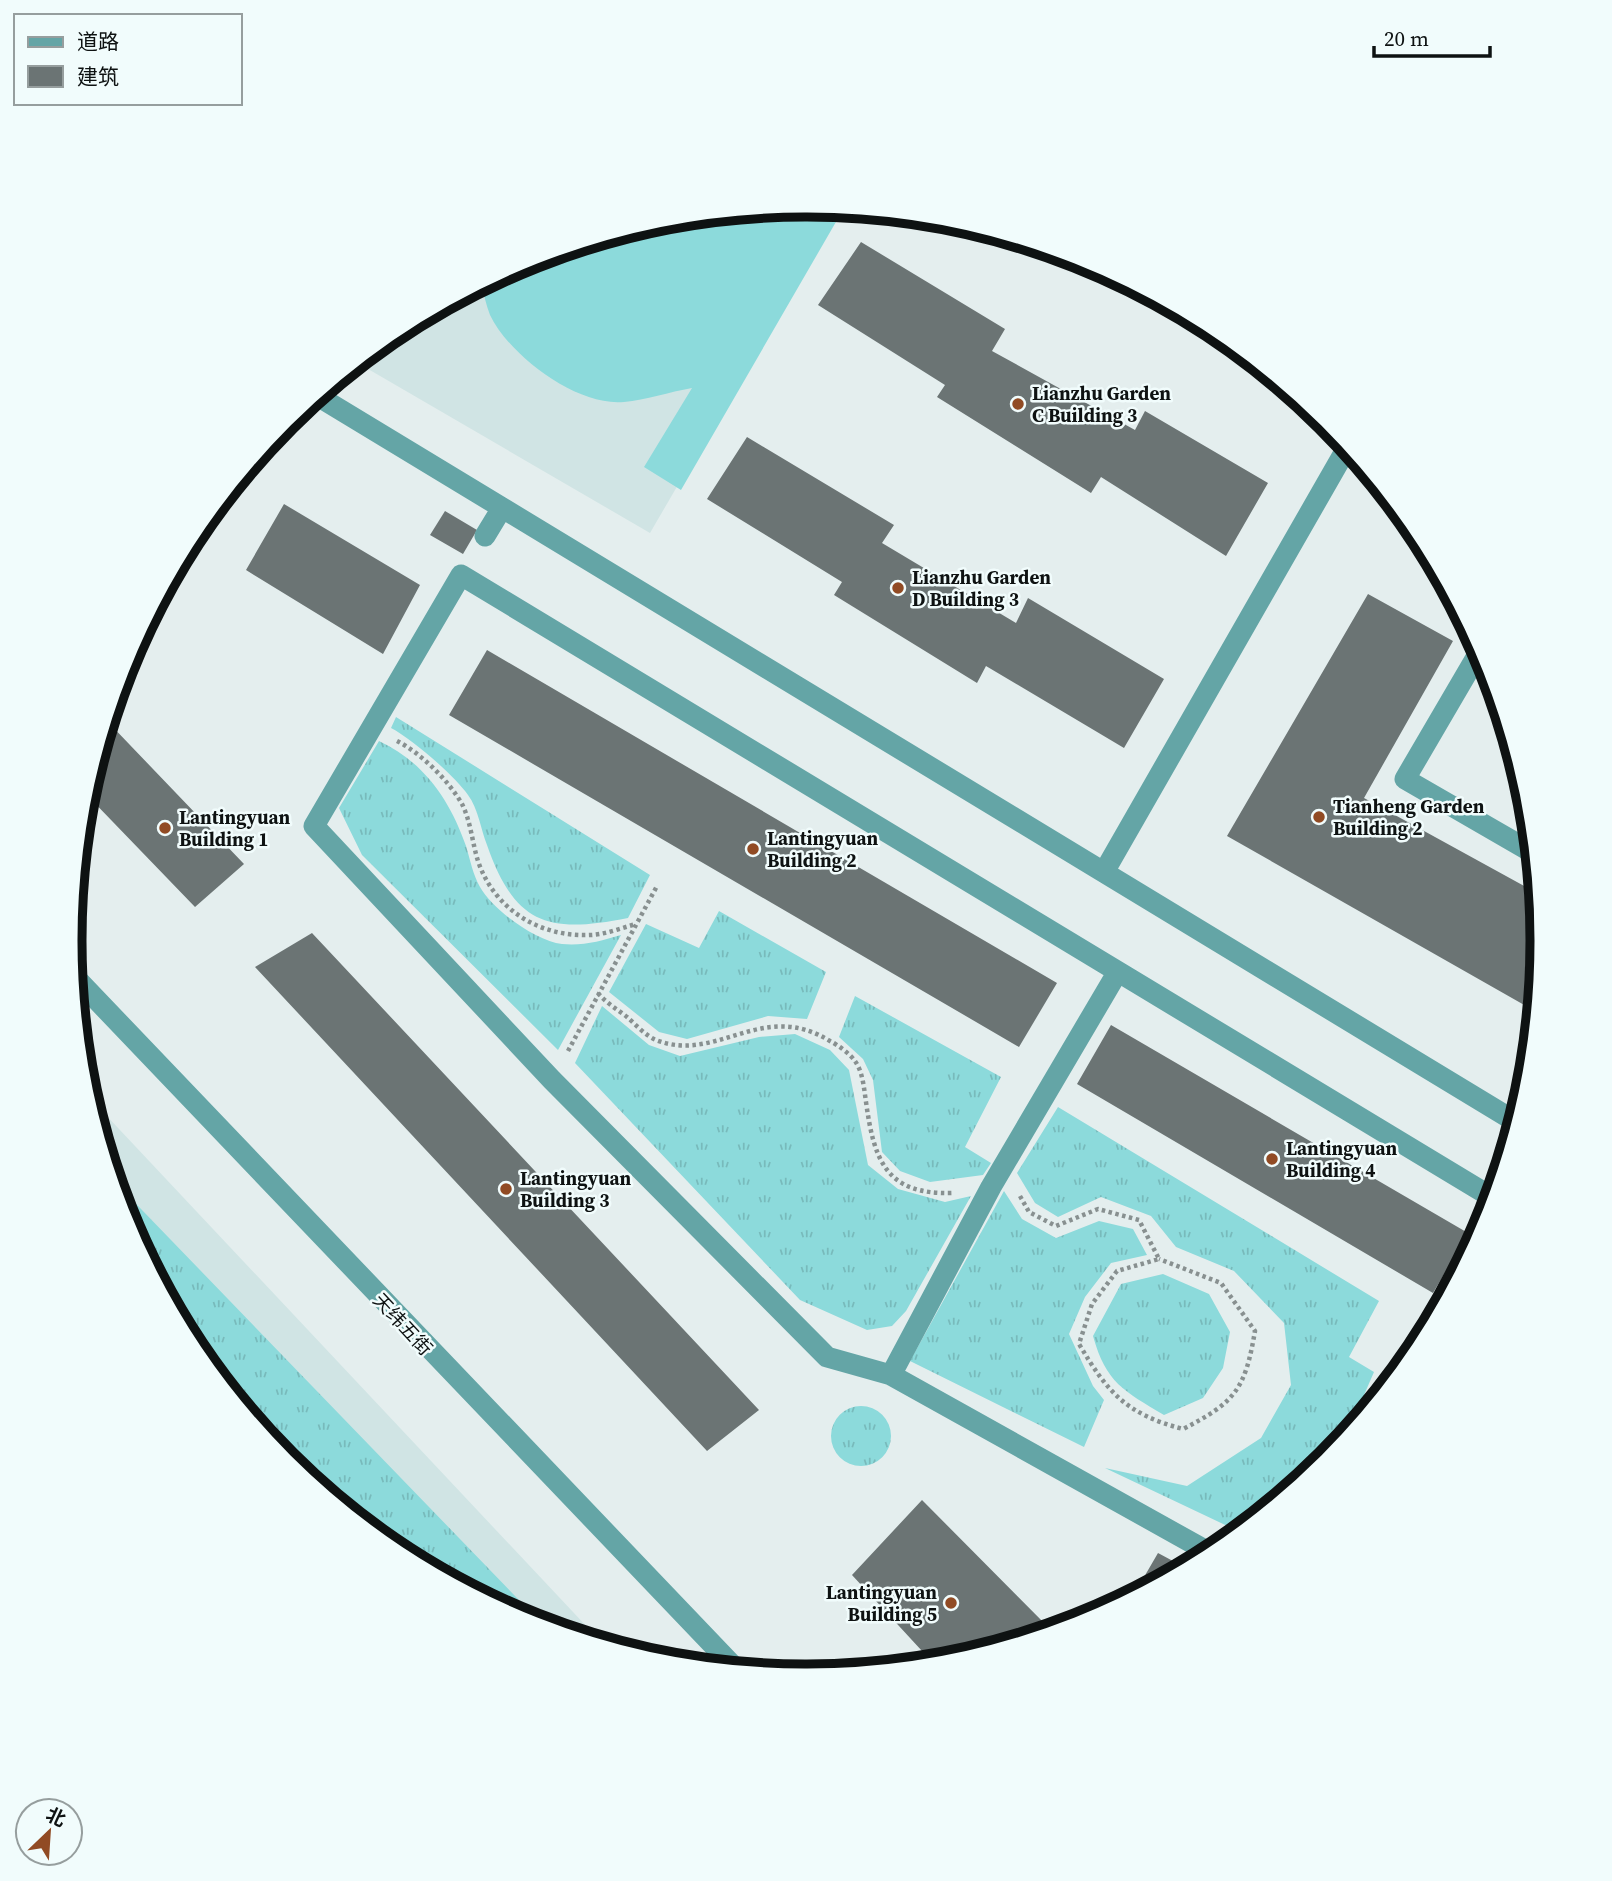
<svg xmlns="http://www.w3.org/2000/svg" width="1612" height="1881" font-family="'Source Serif 4','Noto Sans SC',serif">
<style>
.built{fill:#d0e4e4}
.grass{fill:url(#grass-tufts)}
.pitch{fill:#8cdadb}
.building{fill:#6b7474}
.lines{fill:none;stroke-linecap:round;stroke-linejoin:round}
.path{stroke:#889090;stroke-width:4.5;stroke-dasharray:3.5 3.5;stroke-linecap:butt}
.minor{stroke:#64a5a6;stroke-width:21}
.poi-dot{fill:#914b24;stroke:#f1fcfc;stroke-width:2.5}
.labels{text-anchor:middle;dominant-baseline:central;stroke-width:5;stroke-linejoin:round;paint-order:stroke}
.poi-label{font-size:19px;font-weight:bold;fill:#0e1212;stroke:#f1fcfc;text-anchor:start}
.street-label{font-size:19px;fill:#0e1212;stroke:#f1fcfc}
.rim{fill:none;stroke:#0e1212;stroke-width:9}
</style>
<defs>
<pattern id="grass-tufts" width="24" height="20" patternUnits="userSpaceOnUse" patternTransform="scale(1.75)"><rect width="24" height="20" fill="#8cdadb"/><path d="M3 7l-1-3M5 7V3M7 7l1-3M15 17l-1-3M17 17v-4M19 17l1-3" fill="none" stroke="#78babb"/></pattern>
</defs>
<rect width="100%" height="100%" fill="#e4eeee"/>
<!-- built -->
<path class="built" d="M839 208 650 533 356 362 397 328 525 260 663 219Z
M88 1096 604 1645 524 1620 397 1552 285 1461 194 1349 126 1222Z"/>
<!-- grass -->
<path class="grass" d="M396 717 650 875 628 918C548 934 515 925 487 845 481 830 478 808 468 795 455 776 411 738 391 728Z
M379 741C424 762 450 800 466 846 470 859 473 875 480 887 493 910 536 941 562 944 583 946 601 941 621 935L558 1050 362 855 339 808Z
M719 911 826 972 807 1019 768 1016 687 1039 659 1032 609 992 646 924 699 948Z
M855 996 1001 1077 965 1147 991 1163 983 1175 930 1182 900 1171 882 1152 873 1080 863 1059 839 1037Z
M602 1006 649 1045 680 1056 759 1037 795 1034 830 1050 849 1070 868 1165 898 1189 945 1202 971 1196 906 1311 892 1326 867 1330 800 1300 575 1063Z
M1058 1107 1379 1301 1349 1357 1374 1372 1364 1395 1376 1401 1326 1461 1240 1532 1105 1468 1187 1486 1261 1438 1291 1385 1284 1323 1234 1271 1176 1247 1151 1216 1101 1197 1058 1217 1035 1203 1017 1173Z
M113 1181V1180L545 1627 524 1620 397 1552 285 1461 194 1349 126 1222Z
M1004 1191 1022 1219 1056 1238 1099 1221 1133 1229 1147 1255 1111 1263 1085 1297 1069 1334 1093 1386 1104 1400 1084 1447 910 1361Z
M1163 1274 1209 1294 1230 1332 1223 1368 1203 1398 1164 1415C1124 1391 1106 1383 1093 1336L1121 1284Z
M831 1436a30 30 0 1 1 60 0a30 30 0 1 1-60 0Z"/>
<!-- pitch -->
<path class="pitch" d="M806 205 844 208 681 490 644 467 692 388C669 392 646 400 624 402 577 407 509 355 490 315 486 305 484 294 481 284L525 260 663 219Z"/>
<!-- building -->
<path class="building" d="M861 242 1005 329 992 351 1135 430 1145 411 1268 483 1226 556 1101 477 1091 493 937 397 945 385 818 305Z
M747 437 894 525 882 543 1016 623 1028 598 1164 679 1124 748 986 666 977 683 834 595 842 582 707 499Z
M284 504 420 585 383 654 246 570Z
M445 511 477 530 463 554 430 535Z
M1368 594 1453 641 1364 798 1537 893 1542 941 1535 1011 1227 836Z
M487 650 1057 983 1019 1047 449 715Z
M107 721 244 864 195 907 85 793Z
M312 933 759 1410 707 1451 255 967Z
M1111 1025 1468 1233 1433 1293 1077 1084Z
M922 1500 1052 1631 949 1662 934 1664 852 1575Z
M1158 1553 1186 1568 1133 1596Z"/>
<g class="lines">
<!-- path -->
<path class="path" d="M397 741C421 753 449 781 462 804 471 822 472 842 478 861 494 909 539 937 589 935 604 935 621 928 636 924
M598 993C606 1003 617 1009 627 1017 635 1024 646 1036 656 1040 717 1064 762 999 830 1041 838 1045 850 1054 855 1061 863 1072 864 1089 866 1102 874 1159 885 1195 952 1193
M568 1051 657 886
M1020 1196 1029 1212 1056 1226 1098 1209 1139 1220 1159 1259 1117 1271 1092 1304 1079 1344C1108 1393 1126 1414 1183 1429 1236 1402 1245 1389 1255 1331L1221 1283 1159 1259"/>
<!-- minor -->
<path class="minor" d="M316 395 1516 1122
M485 536 502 508
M1481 649 1405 779 1533 853
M1104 872 1348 446
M1117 973 991 1187 891 1375 1212 1554
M73 975 737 1670
M891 1375 827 1357 552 1080 314 826 461 575 1493 1198"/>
</g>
<!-- markers -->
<g class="poi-dot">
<circle cx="1018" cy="404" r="7"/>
<circle cx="898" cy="588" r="7"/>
<circle cx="1319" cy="817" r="7"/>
<circle cx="165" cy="828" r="7"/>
<circle cx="753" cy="849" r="7"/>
<circle cx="1272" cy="1159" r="7"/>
<circle cx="506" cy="1189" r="7"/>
<circle cx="951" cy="1603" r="7"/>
</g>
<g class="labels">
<!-- poi labels -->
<g class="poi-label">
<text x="1032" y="393">Lianzhu Garden<tspan x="1032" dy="22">C Building 3</tspan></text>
<text x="912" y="577">Lianzhu Garden<tspan x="912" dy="22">D Building 3</tspan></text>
<text x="1333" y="806">Tianheng Garden<tspan x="1333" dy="22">Building 2</tspan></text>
<text x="179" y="817">Lantingyuan<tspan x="179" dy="22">Building 1</tspan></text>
<text x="767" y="838">Lantingyuan<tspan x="767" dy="22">Building 2</tspan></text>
<text x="1286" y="1148">Lantingyuan<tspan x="1286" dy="22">Building 4</tspan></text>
<text x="520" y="1178">Lantingyuan<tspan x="520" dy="22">Building 3</tspan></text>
<text x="937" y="1592" text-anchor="end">Lantingyuan<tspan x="937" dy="22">Building 5</tspan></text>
</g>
<!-- street labels -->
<g class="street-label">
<text transform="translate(403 1324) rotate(47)">天纬五街</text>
</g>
</g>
<!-- crop -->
<path d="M0 0H1612V1881H0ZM805 217H807A723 723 0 0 1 1530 940V941A723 723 0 0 1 807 1664H805A723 723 0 0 1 82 941V940A723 723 0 0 1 805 217Z" fill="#f1fcfc" fill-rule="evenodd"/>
<path class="rim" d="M805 217H807A723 723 0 0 1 1530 940V941A723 723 0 0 1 807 1664H805A723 723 0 0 1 82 941V940A723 723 0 0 1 805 217Z"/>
<!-- legend -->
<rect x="14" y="14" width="228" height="91" fill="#f1fcfc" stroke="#969e9e" stroke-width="2"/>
<rect x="28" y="37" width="35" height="10" fill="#64a5a6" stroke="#969e9e" stroke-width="2"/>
<text x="77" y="49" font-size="21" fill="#0e1212">道路</text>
<rect x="28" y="66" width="35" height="21" fill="#6b7474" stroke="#969e9e" stroke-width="2"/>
<text x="77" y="84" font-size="21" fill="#0e1212">建筑</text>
<!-- north arrow -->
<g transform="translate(49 1832) rotate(25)"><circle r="33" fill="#f1fcfc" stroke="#969e9e" stroke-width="2"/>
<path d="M0-5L12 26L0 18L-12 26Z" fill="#914b24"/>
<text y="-10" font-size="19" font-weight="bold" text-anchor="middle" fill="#0e1212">北</text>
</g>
<!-- scale -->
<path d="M1374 46v10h116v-10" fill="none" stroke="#0e1212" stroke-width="3.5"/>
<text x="1384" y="46" font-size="21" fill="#0e1212" stroke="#f1fcfc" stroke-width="5" paint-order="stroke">20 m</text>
</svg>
